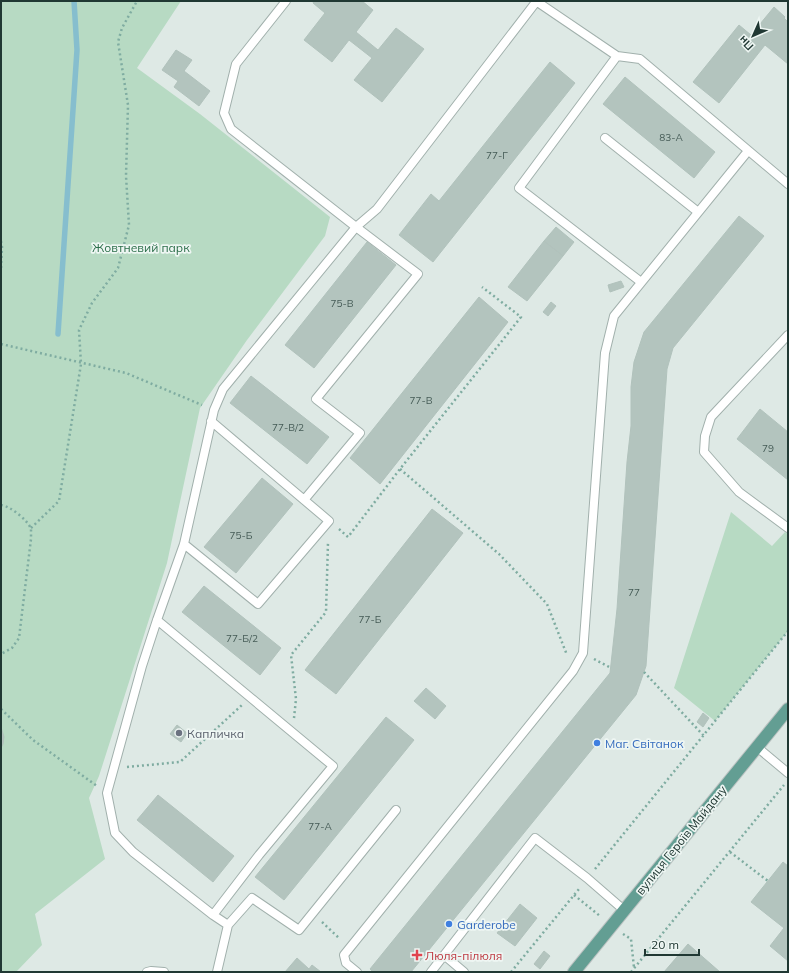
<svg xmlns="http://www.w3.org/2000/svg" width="789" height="973" font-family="Mulish,sans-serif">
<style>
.green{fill:#b7dac3}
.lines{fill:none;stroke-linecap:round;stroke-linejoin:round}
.stream{stroke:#86bece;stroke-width:5.5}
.building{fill:#b3c4be;stroke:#b1c2bc}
.service-casing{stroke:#a1b0ac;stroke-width:10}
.primary-casing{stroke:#bcc3c2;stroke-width:14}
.path{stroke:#7faca1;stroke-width:2.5;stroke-dasharray:2 3;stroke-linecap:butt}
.service{stroke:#fff;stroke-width:8}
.primary{stroke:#639e93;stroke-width:12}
.worship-dot{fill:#6b7280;stroke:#eef6f3;stroke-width:1.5}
.shop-dot{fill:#3f7fe0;stroke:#eef6f3;stroke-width:1.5}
.health-dot{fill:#e0444e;stroke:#eef6f3;stroke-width:1.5}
.labels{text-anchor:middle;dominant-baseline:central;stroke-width:3.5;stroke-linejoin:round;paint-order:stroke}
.number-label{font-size:10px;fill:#455b56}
.park-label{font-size:12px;fill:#2b6e49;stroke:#eef6f3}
.worship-label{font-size:12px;fill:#5b616d;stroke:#eef6f3;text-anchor:start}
.shop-label{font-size:12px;fill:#366cbe;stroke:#eef6f3;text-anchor:start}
.street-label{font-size:12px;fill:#203833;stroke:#eef6f3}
.health-label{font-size:12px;fill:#be3a42;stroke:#eef6f3;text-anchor:start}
</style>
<rect width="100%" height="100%" fill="#dee9e5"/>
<!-- green -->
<path class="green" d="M1 1H181L137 68 200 114 330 217 325 236 247 340 200 408 167 563 99 776 89 798 105 859 35 914 42 945 16 972H1Z
M731 512 772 546 785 532 788 534V631L715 721 674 688Z"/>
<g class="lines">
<!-- stream -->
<path class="stream" d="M58 334 77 50 74 1"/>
</g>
<!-- building -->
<path class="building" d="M314 1H362L373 10 356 32 378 50 396 28 424 49 382 102 354 80 372 58 349 40 332 62 304 40 325 13 313 3Z
M774 7 785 17 784 18 788 22V64L765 45 719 103 693 82 739 25 751 35Z
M176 50 192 60 184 71 210 91 199 106 174 87 178 81 162 70Z
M550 62 575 83 433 262 399 235 431 194 439 201Z
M625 77 715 152 694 178 603 104Z
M739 216 764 236 673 348 667 369 646 666 636 695 411 972H373L370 969 610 673 617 609 627 462 631 426V387L634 362 644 332Z
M556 227 574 242 563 256 544 241Z
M544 241 563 256 527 301 508 287Z
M367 242 396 265 314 368 285 345Z
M621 281 624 287 610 292 608 285Z
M479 297 508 322 380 484 350 458Z
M551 302 556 306 548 316 543 312Z
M251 376 329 437 307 464 230 403Z
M760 409 788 432V480L737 439Z
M262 478 293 504 236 573 204 547Z
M432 509 463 533 336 694 305 670Z
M204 586 281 648 260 675 182 612Z
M426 688 446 706 435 719 414 701Z
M703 713 709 718 703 727 697 722Z
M386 717 414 740 284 900 255 877Z
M177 725 187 733 181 742 170 734Z
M1 727 4 737 3 744 1 748Z
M158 795 234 856 213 882 137 820Z
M783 862 788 866V961L770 946 784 928 751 902Z
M520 904 537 918 515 946 497 933Z
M688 944 720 972H664Z
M544 951 550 956 540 969 534 964Z
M297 958 309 969 312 965 321 972H285Z"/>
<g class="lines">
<!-- service casing -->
<g class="service-casing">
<path id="service" d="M286 1 236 64 224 113 231 129 356 227 418 274 316 399 360 433 304 500
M536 1 617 56 640 59 788 184
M617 56 519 188 641 282
M605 138 698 212
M788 335 711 417 705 436 704 452 739 492 788 528
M184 544 258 604 329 521 211 421
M157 620 333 766 259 855 213 915
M757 747 788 773
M228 925 252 898 299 930 396 810
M444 955 464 972
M147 972 151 971 164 972
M217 972 228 925 213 915 133 852 115 833 107 793 142 666 157 620 184 544 214 410 223 389 356 227 377 209 536 2V1
M357 972 346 963 344 955 573 671 583 653 605 353 614 316 748 151
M431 972 535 838 587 878 625 911"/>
</g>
<!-- primary casing -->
<g class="primary-casing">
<path id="primary" d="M574 972 788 709"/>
</g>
<!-- path -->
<path class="path" d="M1 241 2 247 1 269
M1 344 126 373 202 405
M400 469 499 554 547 604 567 655
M1 505C10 506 28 520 31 529 31 532 31 536 31 539L19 638 12 648 1 654
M31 528 59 501 81 364 79 330 92 303 118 268 129 225 126 176 128 105 118 42 122 28 137 1
M339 529 348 537 400 469 521 317 482 287
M594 659 611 668
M644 672 704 736
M1 709 33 740 97 786
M294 718 296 699 291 655 326 612 328 542
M127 767 180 762 242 705
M730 852 768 881
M595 869 788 631
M574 895 600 916
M322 922 340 939
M623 934 631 939 634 968
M511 972 579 889
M631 972 784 785"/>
<!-- service -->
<use href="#service" class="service"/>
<!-- primary -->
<use href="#primary" class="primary"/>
</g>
<!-- markers -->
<circle class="worship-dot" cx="179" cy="733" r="4"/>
<g class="shop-dot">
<circle cx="597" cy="743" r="4"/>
<circle cx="449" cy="924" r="4"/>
</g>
<path class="health-dot" d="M415 949h4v4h4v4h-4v4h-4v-4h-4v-4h4z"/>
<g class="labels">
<!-- number labels -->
<g class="number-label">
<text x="671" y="137">83-А</text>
<text x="497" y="155">77-Г</text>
<text x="342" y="303">75-В</text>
<text x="421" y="400">77-В</text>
<text x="288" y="427">77-В/2</text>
<text x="768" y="448">79</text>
<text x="241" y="535">75-Б</text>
<text x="634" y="592">77</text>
<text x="370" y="619">77-Б</text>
<text x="242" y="638">77-Б/2</text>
<text x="320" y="826">77-А</text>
</g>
<!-- park labels -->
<g class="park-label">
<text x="141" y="247">Жовтневий парк</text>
</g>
<!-- worship labels -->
<g class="worship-label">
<text x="187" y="733">Капличка</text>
</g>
<!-- shop labels -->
<g class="shop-label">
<text x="605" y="743">Маг. Світанок</text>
<text x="457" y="924">Garderobe</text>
</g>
<!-- street labels -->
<g class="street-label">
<text transform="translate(681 840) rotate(-51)">вулиця Героїв Майдану</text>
</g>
<!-- health labels -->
<g class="health-label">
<text x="425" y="955">Люля-пілюля</text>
</g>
</g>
<!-- border -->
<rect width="789" height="973" fill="none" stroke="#203833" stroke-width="4"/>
<!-- north arrow -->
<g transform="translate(753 36) rotate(225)" stroke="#eef6f3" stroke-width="3" paint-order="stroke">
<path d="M0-3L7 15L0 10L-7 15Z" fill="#203833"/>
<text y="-6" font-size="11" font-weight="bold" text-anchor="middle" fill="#203833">Пн</text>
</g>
<!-- scale -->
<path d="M645 949v6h54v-6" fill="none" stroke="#203833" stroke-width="2"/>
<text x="651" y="949" font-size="12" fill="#203833" stroke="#eef6f3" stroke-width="3" paint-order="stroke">20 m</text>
</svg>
